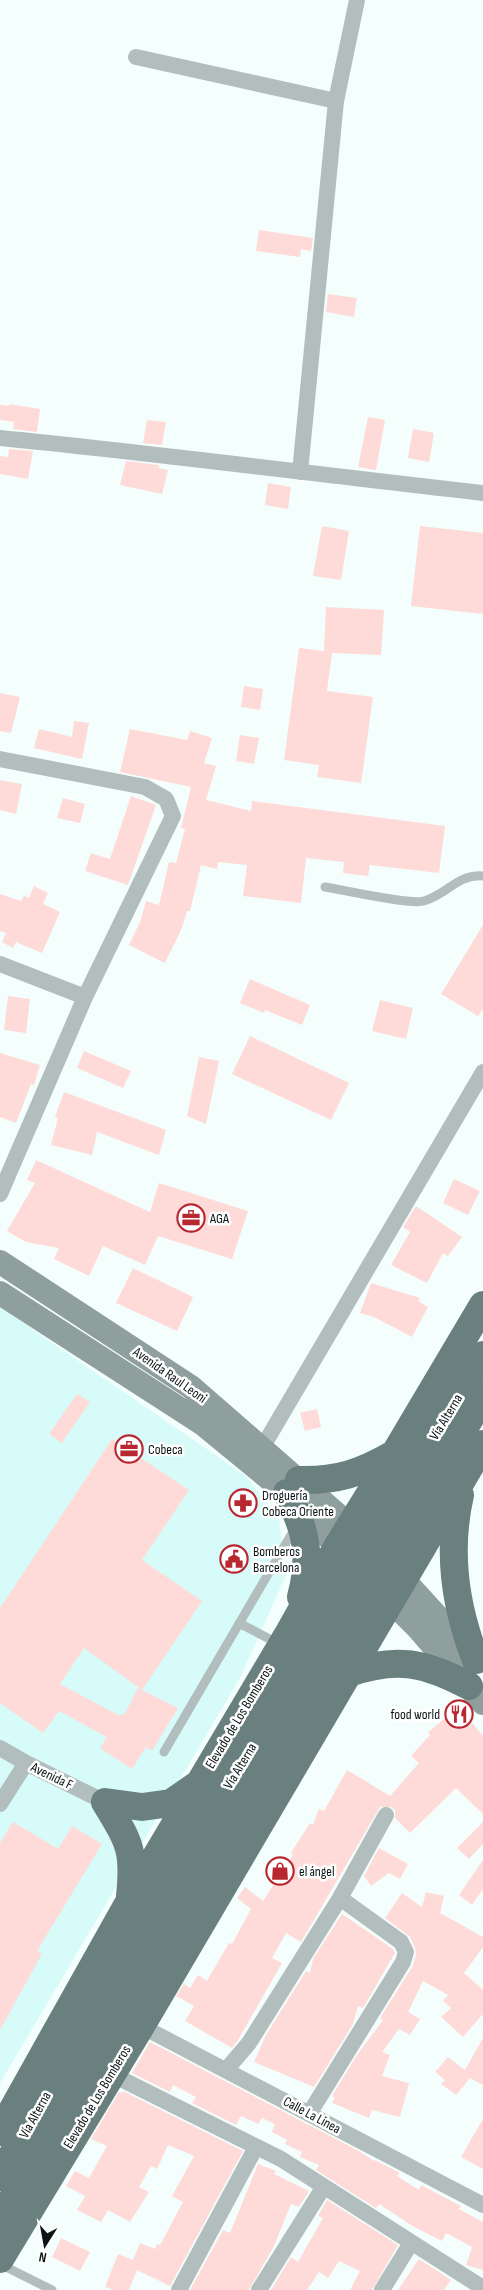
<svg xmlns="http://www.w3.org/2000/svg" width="483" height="2290" font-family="'Sofia Sans Condensed',sans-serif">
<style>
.built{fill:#d6fbf8}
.building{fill:#fedbd8}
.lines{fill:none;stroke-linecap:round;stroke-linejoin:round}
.service{stroke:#b2bebd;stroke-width:9}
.minor{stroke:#b2bebd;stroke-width:16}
.secondary{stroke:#8f9f9e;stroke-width:24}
.trunk{stroke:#6a807e;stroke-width:28}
.trunk-bridge{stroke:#6a807e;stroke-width:28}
.labels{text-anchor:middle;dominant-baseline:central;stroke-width:5;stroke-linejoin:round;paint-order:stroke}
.poi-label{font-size:14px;fill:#0c1515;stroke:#fff;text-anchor:start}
.street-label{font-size:14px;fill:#0c1515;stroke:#fff}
</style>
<rect width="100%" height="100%" fill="#f4fefd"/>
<!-- built -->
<path class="built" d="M0 1307 246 1476 279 1519 286 1575 240 1678 0 2083Z"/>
<!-- building -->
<path class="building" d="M259 230 313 238 311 251 301 249 300 257 256 251Z
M328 294 357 298 354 317 326 312Z
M9 404 40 409 37 432 13 429 14 422 0 420V405L9 406Z
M368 417 385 420 376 470 358 467Z
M147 420 166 422 162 445 143 443Z
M413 429 434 433 429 462 408 458Z
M9 449 33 451 28 479 0 474V456L8 457Z
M126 461 159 465V468L168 470 162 494 120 485Z
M268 483 291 487 288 509 265 505Z
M322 526 349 531 341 580 313 576Z
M420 526 483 533V614L411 606Z
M326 607 384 610 381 655 332 653 327 691 373 697 361 783 317 777 319 765 284 760 299 648 324 651Z
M244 686 263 689 260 710 241 707Z
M0 693 20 697 11 733 0 731Z
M74 721 89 723 82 759 34 748 39 729 72 737Z
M130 729 187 740 190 731 212 738 204 763 216 766 206 800 251 811 252 801 445 826 439 873 370 865 368 876 343 873 344 862 306 858 301 903 243 896 247 865 218 862 217 869 201 865 190 911H187L182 928 165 963 129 945 140 922 146 901 159 905 169 862 176 863 185 829 181 828 191 787 120 772Z
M240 735 259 738 254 764 236 761Z
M0 780 22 784 16 814 0 810Z
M131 796 156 805 128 885 85 871 91 853 110 859Z
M63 798 85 804 80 823 57 818Z
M34 886 48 893 43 904 60 912 42 953 16 942 13 948 2 942 6 933 0 931V894L21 901 24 896 29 898Z
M483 925V1009L478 1016 441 994Z
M250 979 310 1005 302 1025 265 1010 264 1013 240 1003Z
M8 996 30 999 26 1033 4 1030Z
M380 1000 413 1008 406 1039 372 1031Z
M250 1036 349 1083 331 1120 232 1074Z
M84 1051 131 1071 123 1088 77 1068Z
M0 1053 40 1065 34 1085 31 1084 16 1123 0 1117Z
M199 1057 219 1061 206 1124 187 1116Z
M64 1092 166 1130 159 1155 97 1132 92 1155 51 1145 58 1118 55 1117Z
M36 1160 150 1212 159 1183 248 1211 232 1259 158 1236 145 1265 103 1246 89 1276 54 1259 59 1248 26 1242 7 1231 35 1183 27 1180Z
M454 1179 480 1191 468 1215 443 1203Z
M416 1206 462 1237 448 1256 443 1253 427 1283 391 1265 410 1232 403 1227Z
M133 1268 193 1297 177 1331 116 1303Z
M371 1283 420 1298 418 1301 428 1307 412 1337 374 1317 360 1313Z
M77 1394 90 1402 62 1443 49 1434Z
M317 1409 321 1427 305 1431 300 1413Z
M112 1439 189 1490 142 1560 202 1601 142 1690 84 1648 60 1684 120 1716 122 1713 124 1715 138 1688 178 1708 152 1751 146 1747 132 1769 100 1748 107 1737 59 1711 43 1733 0 1703V1608Z
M459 1707 483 1736V1814L456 1788 410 1833 395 1818V1810L391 1807H380L301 1942 286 1933 272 1958 282 1963 238 2040 232 2048 185 2021 194 2006 176 1996 184 1984 190 1988 198 1975 207 1981 229 1943 232 1944 251 1909 237 1898 245 1887 263 1901 293 1855 291 1853 310 1823 313 1825 319 1809 324 1811 347 1770 390 1796 419 1763 411 1756 430 1735 428 1732Z
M13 1822 58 1849 72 1826 102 1844 37 1951 42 1954 0 2030V1843Z
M483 1822V1844L469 1859 457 1848Z
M379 1848 408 1864 400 1879 389 1873 371 1886 364 1876Z
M483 1860V1889L472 1905 459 1895Z
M426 1892 444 1896 440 1913 483 1937V1947L464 1973 483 1990V2014L463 2037 441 2017 451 2008 443 2001 448 1995 423 1981 408 2012 420 2019 410 2035 399 2029 382 2052 390 2055 382 2076 409 2083 400 2117 372 2110 369 2118 332 2103 335 2097 332 2096 357 2055 383 2020 380 2018 412 1967 416 1955 415 1948 410 1937 385 1918 402 1893 422 1907Z
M342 1914 393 1949 395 1953 363 2008 358 2006 353 2024 314 2087 254 2062 266 2035 306 1971 310 1973 313 1959Z
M483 2038V2085L470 2078 456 2095 441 2084 445 2080 435 2072 448 2057 465 2070Z
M150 2042 359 2151 374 2161 375 2160 400 2173 397 2176 419 2190 421 2185 461 2206 459 2209 483 2222V2270L466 2265 472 2247 446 2233 442 2241 414 2227 379 2204 376 2208 374 2207 316 2170 319 2165 300 2157 302 2152 285 2144 287 2140 272 2132 275 2124 262 2118 258 2124 241 2116 236 2125 192 2103 196 2097 173 2085 170 2092 132 2073Z
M123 2091 243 2151 170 2286 137 2270 129 2290H114L105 2287 118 2254 133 2260 140 2243 155 2249 157 2244 160 2245 183 2202 172 2196 194 2156 168 2145 157 2169 151 2166 139 2187 149 2192 130 2222 108 2210 101 2222 77 2210 85 2196 66 2186 75 2171 89 2178 107 2146 91 2139 119 2092 122 2093Z
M483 2119V2169L461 2157Z
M258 2164 276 2171 274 2174 309 2191 299 2207 291 2204 274 2246 249 2290H190L223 2230 230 2233Z
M327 2200 398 2245 372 2290H350L360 2271 339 2261 328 2278 319 2272 307 2290H271L291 2257 298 2262 323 2218 318 2216Z
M61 2238 90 2252 80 2271 52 2257Z
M419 2259 451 2280 444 2290H398Z"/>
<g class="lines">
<!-- service -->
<path class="service" d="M325 887C344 890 410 905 424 901 448 894 457 874 483 876
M239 1623 279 1644
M164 1752 295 1528
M0 2264 52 2290"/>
<!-- minor -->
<path class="minor" d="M136 57 336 101
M0 438C161 454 322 475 483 493
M300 472 336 101 357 0
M0 759 145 787 166 799 173 816 85 997 0 1194
M0 964 85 997
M262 1448 483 1072
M0 1748 26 1763 105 1802
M0 1804 26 1763
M141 2026 483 2205
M226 2070 249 2043 340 1898 386 1815
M111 2074 281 2159 483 2288
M309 2114 403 1962 406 1952 401 1942 340 1898
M179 2290 256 2147
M259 2290 323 2188
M382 2290 411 2243"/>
<!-- secondary -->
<path class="secondary" d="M0 1262 191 1387 364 1538
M0 1293 203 1424 287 1493 349 1559
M392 1567 474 1657
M378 1588 417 1627 483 1703"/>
<!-- trunk -->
<path class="trunk" d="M417 1466 483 1355
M435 1476 483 1397
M299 1480C337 1481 361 1473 394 1454
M287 1493C306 1530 312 1556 301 1597
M460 1495C447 1552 455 1607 476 1660
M349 1673C397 1656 426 1663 469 1686
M105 1802C129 1842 135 1849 130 1896
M105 1802 142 1807 171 1803 197 1785
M0 2132 129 1902 287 1636 337 1547 395 1453 483 1305
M0 2177 59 2072 325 1622
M0 2221 78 2083 342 1635
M0 2259 141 2026 483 1444"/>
<!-- trunk-bridge -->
<path class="trunk-bridge" d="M325 1622 417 1466
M342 1635 435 1476"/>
</g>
<!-- icons -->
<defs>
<g id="office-ring" transform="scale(1.4375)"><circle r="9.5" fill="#fff" stroke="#b82831" stroke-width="1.5"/><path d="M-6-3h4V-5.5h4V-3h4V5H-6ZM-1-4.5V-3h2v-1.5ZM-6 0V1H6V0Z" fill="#b82831"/></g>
<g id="pharmacy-ring" transform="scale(1.4375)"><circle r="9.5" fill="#fff" stroke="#b82831" stroke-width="1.5"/><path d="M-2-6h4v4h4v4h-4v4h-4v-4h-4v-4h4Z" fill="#b82831"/></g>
<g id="civic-ring" transform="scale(1.4375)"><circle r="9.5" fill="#fff" stroke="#b82831" stroke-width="1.5"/><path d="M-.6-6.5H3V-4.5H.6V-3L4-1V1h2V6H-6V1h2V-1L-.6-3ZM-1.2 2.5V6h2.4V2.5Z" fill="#b82831"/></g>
<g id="restaurant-ring" transform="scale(1.4375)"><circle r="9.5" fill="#fff" stroke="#b82831" stroke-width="1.5"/><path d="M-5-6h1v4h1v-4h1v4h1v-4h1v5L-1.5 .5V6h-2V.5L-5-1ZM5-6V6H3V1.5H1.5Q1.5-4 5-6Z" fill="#b82831"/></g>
<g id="shop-ring" transform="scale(1.4375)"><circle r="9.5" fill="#fff" stroke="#b82831" stroke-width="1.5"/><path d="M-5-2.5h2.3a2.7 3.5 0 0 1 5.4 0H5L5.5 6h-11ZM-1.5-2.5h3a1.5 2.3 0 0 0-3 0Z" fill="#b82831"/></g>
</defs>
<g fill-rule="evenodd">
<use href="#office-ring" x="191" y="1218"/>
<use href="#office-ring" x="129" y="1449"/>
<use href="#pharmacy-ring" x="243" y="1503"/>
<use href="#civic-ring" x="234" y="1559"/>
<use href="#restaurant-ring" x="459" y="1714"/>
<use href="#shop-ring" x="280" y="1871"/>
</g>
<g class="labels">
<!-- poi labels -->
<g class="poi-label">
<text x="210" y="1218">AGA</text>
<text x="148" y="1449">Cobeca</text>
<text x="262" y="1495">Droguería<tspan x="262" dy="16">Cobeca Oriente</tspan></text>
<text x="253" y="1551">Bomberos<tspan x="253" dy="16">Barcelona</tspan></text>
<text x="440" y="1714" text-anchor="end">food world</text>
<text x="299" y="1871">el ángel</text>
</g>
<!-- street labels -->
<g class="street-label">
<text transform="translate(170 1375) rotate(35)">Avenida Raul Leoni</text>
<text transform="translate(446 1417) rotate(-59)">Vía Alterna</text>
<text transform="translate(239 1717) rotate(-59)">Elevado de Los Bomberos</text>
<text transform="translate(240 1766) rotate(-59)">Vía Alterna</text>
<text transform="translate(52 1776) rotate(26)">Avenida F</text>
<text transform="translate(97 2097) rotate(-59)">Elevado de Los Bomberos</text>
<text transform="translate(35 2115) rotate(-61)">Vía Alterna</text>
<text transform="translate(312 2115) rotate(28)">Calle La Línea</text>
</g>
</g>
<!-- north arrow -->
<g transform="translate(45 2245) rotate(191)" stroke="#ffffff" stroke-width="4" paint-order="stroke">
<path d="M0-4L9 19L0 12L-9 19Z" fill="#0c1515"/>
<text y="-8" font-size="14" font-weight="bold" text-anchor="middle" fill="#0c1515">N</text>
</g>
</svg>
